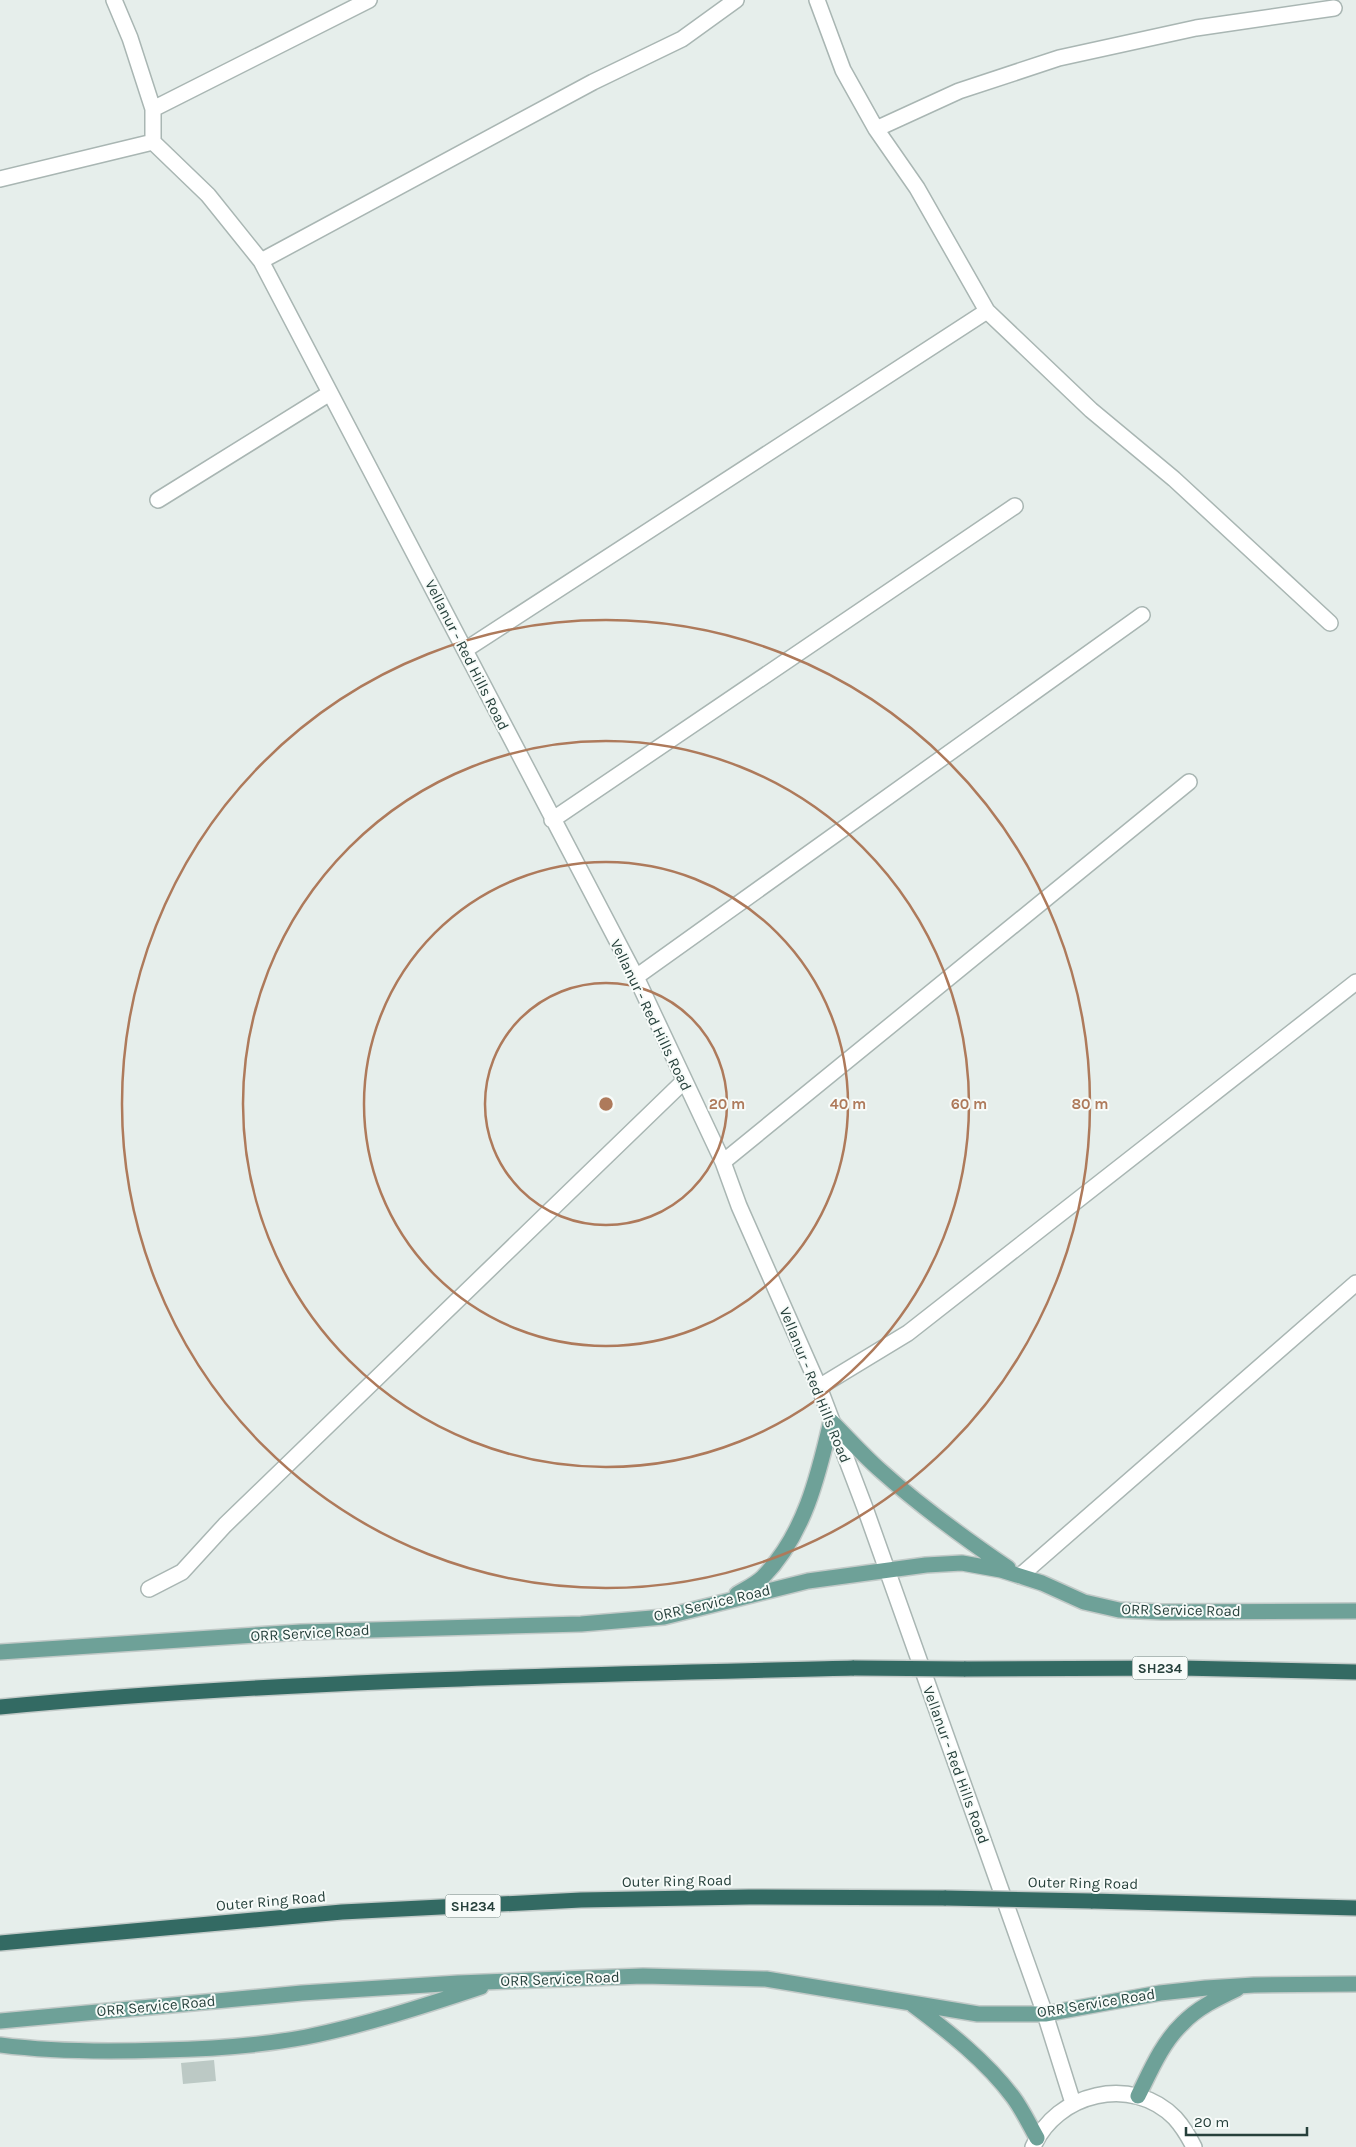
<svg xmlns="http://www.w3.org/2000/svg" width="1356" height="2147" font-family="Karla,sans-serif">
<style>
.building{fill:#bcc9c5}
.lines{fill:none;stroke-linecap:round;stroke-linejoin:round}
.minor-casing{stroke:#a9b6b3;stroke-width:18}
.major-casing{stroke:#c2cac8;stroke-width:18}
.highway-casing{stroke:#c2cac8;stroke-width:18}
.minor{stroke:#fff;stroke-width:15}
.major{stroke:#6ea198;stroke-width:15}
.highway{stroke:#336a63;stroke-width:15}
.highway-bridge-casing{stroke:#c2cac8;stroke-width:18;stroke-linecap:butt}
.highway-bridge{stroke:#336a63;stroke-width:15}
.ring{fill:none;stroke:#ae7a5b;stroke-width:2.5}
.labels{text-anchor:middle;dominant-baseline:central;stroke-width:4;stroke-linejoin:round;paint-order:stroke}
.shield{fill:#f7fbf9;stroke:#657874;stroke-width:1}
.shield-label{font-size:14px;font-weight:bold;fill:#26403b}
.street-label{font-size:15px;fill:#26403b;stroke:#f7fbf9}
.centre{fill:#ae7a5b;stroke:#f7fbf9;stroke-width:2.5}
.ring-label{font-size:15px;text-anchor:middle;font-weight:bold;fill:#ae7a5b;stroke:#f7fbf9;stroke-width:4;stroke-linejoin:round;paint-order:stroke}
</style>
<rect width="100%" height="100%" fill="#e6eeeb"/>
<!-- building -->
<path class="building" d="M214 2060 216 2081 183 2084 181 2063Z"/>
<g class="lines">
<!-- minor casing -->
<g class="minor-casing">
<path id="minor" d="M114 0 130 38 153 109V142
M817 0 843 70 876 129 917 188 987 311 1091 410 1174 479 1330 623
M153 109 369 0
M876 129 959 91 1059 58 1196 28 1334 8
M0 179 153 142 208 195 261 261 636 977 723 1162 739 1206 819 1387 865 1508 1045 2014 1073 2103
M261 261 593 82 682 39 736 0
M158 500 330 393
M465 650 987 311
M552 820 1015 506
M636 977 1142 615
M723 1162 1189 782
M819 1387 908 1333 1356 982
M1020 1576 1356 1283
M149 1589 182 1572 225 1525 683 1082
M1033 2147C1056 2093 1132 2074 1175 2118 1183 2127 1189 2137 1194 2147"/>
</g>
<!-- major casing -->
<g class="major-casing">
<path id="major" d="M831 1421C847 1437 863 1455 880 1470 920 1506 964 1538 1008 1568
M737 1594C745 1589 756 1584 763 1577 804 1535 818 1477 831 1421
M0 1652 301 1632 581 1624 664 1617 808 1581 926 1565 962 1563 1001 1570 1042 1583 1084 1602 1119 1610 1162 1612 1356 1611
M913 2005C949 2032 986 2061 1013 2097 1022 2109 1029 2124 1037 2138
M0 2021 302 1993 458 1983 643 1976 766 1979 978 2014H1045L1160 1993 1206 1988 1254 1985 1356 1984
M0 2045C54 2052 108 2052 163 2050 210 2049 259 2046 306 2037 365 2025 424 2006 481 1987
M1138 2096C1150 2072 1162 2043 1182 2024 1197 2008 1218 1998 1237 1989"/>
</g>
<!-- highway casing -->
<g class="highway-casing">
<path id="highway" d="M964 1669 1180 1668 1356 1672
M0 1707C284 1680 569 1675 854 1668
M1091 1901 1356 1908
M0 1943 342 1912 581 1900 749 1897 946 1898"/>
</g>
<!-- minor -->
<use href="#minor" class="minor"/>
<!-- major -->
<use href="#major" class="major"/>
<!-- highway -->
<use href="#highway" class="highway"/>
<!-- highway-bridge casing -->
<g class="highway-bridge-casing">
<path id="highway-bridge" d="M854 1668 964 1669
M946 1898 1091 1901"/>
</g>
<!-- highway-bridge -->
<use href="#highway-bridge" class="highway-bridge"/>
</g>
<!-- distance rings -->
<g class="ring">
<circle cx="606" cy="1104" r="121"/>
<circle cx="606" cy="1104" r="242"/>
<circle cx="606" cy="1104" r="363"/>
<circle cx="606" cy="1104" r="484"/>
</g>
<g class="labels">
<!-- shield labels -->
<g class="shield">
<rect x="1132.5" y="1656.5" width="55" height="23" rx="4"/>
<rect x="445.5" y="1894.5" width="55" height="23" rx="4"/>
</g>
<g class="shield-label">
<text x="1160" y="1668">SH234</text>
<text x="473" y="1906">SH234</text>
</g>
<!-- street labels -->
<g class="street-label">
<text transform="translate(467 655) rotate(63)">Vellanur - Red Hills Road</text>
<text transform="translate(651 1015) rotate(64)">Vellanur - Red Hills Road</text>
<text transform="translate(815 1385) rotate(68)">Vellanur - Red Hills Road</text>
<text transform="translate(712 1603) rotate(-13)">ORR Service Road</text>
<text transform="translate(1181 1610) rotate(1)">ORR Service Road</text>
<text transform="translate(310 1633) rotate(-3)">ORR Service Road</text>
<text transform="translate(956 1765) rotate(70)">Vellanur - Red Hills Road</text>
<text transform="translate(677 1881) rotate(-1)">Outer Ring Road</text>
<text transform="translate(1083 1883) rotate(1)">Outer Ring Road</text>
<text transform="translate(271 1901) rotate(-5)">Outer Ring Road</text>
<text transform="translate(560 1979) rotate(-2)">ORR Service Road</text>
<text transform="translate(1096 2003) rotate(-9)">ORR Service Road</text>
<text transform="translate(156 2006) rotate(-5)">ORR Service Road</text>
</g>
</g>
<circle cx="606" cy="1104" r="8" class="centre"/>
<g class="ring-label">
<text x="727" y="1109">20 m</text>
<text x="848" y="1109">40 m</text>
<text x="969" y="1109">60 m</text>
<text x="1090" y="1109">80 m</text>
</g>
<!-- scale -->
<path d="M1186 2127v8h121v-8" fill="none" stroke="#26403b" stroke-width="2.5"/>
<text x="1194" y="2127" font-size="15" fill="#26403b" stroke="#f7fbf9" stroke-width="4" paint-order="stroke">20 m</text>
</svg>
